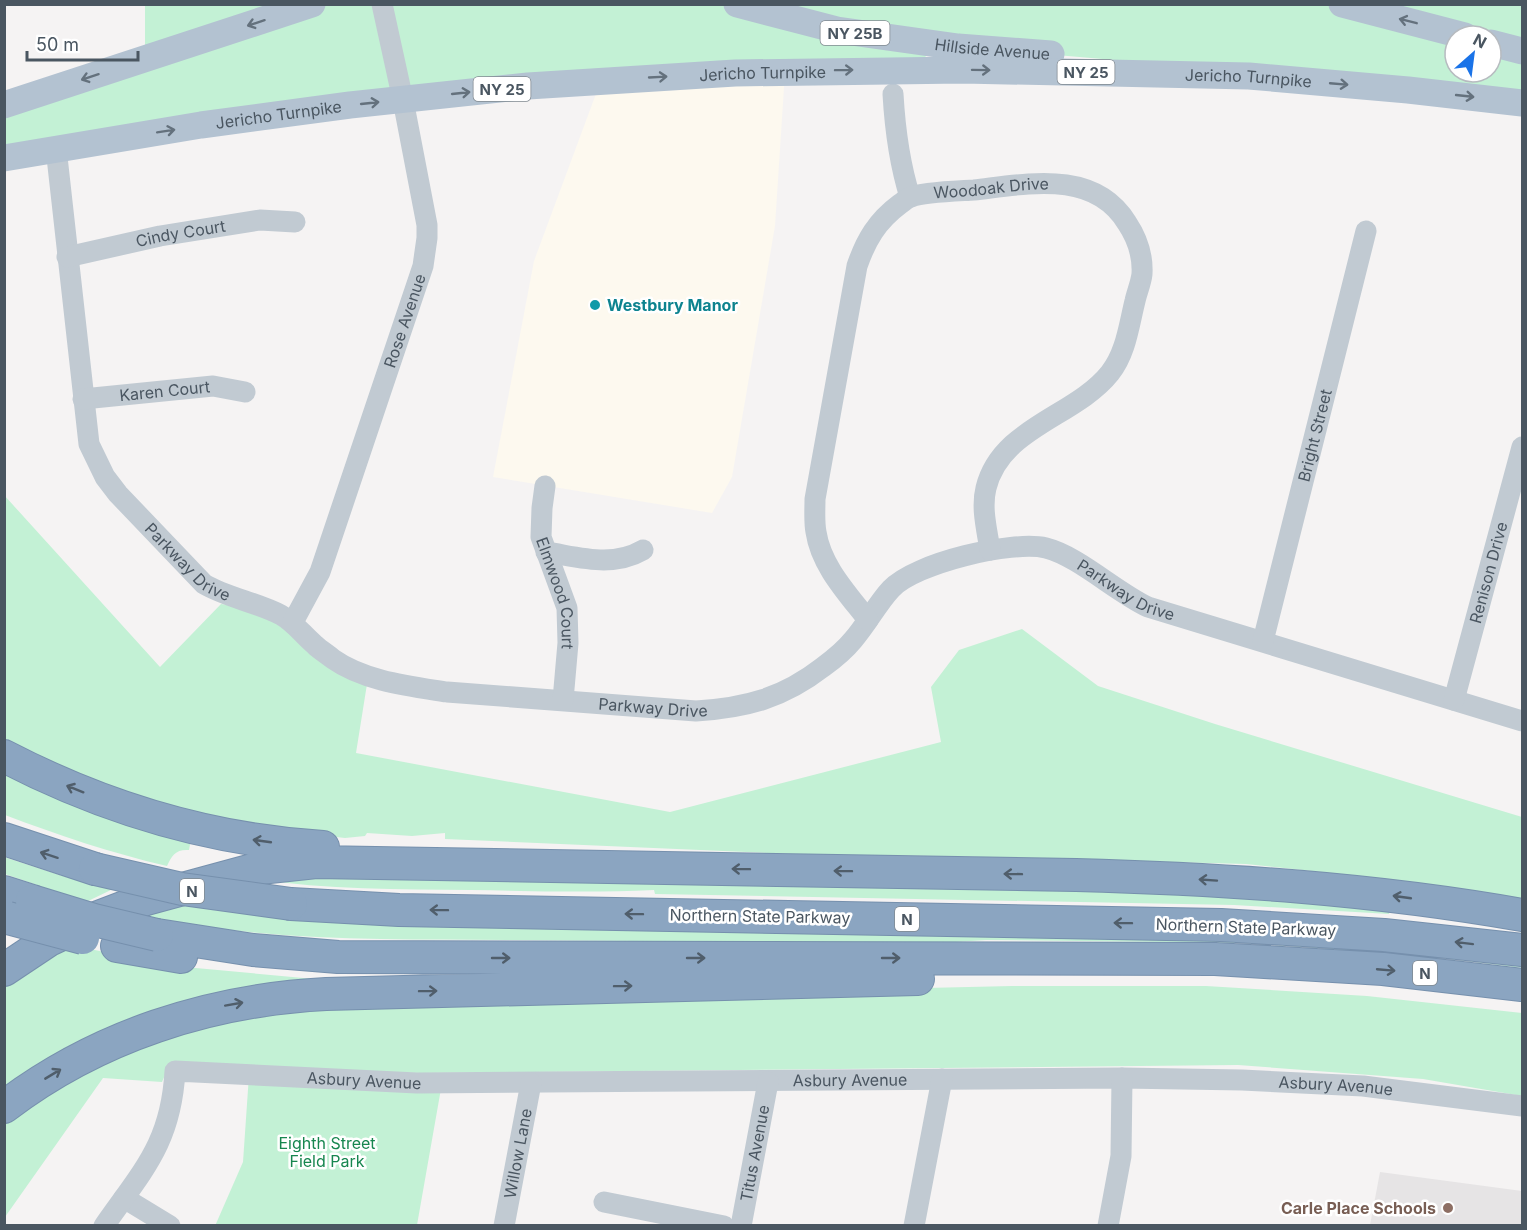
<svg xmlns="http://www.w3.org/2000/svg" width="1527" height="1230" font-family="Inter,sans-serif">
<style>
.commercial{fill:#fdf9ef}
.education{fill:#e6e4e5}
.green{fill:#c3f1d5;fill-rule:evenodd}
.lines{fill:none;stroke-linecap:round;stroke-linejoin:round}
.highway-casing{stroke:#7690ad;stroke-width:34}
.minor{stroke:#c1cad2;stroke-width:21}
.major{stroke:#b3c2d1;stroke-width:27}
.highway{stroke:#8ba5c1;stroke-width:32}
.highway-bridge-casing{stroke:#7690ad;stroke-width:34;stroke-linecap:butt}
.highway-bridge{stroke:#8ba5c1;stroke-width:32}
.oneway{stroke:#64717d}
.oneway2{stroke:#505e6b}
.culture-dot{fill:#0f9aa8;stroke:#fff;stroke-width:2}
.education-dot{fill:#8d6e63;stroke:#fff;stroke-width:2}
.labels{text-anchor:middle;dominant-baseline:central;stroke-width:5;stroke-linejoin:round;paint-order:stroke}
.shield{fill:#fff;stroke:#808990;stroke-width:1.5}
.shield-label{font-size:15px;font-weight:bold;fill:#4a5661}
.street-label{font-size:16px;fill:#4a5661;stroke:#fff}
.culture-label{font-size:16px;font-weight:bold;fill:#0d838f;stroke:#fff;text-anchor:start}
.park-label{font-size:16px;fill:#17864f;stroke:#fff}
.education-label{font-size:16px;font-weight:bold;fill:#785e54;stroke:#fff;text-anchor:end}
</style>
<rect width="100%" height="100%" fill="#f5f3f3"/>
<!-- commercial -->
<path class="commercial" d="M785 72 775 226 732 477 712 513 493 477 534 261 600 83Z"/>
<!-- education -->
<path class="education" d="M1380 1172 1522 1191V1225H1370Z"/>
<!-- green -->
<path class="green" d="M145 5H1522V103L1249 76 1114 60 929 44 922 70 735 73 5 158 4 105 145 58ZM1455 36H1491V72H1455Z
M4 495 160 667 221 604 240 607 259 612 367 684 356 753 670 812 941 742 931 687 959 650 1022 629 1098 686 1215 724 1522 817V900L1494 894 1367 877 1246 864 943 856 816 855 445 839V833L412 836 367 833 365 836 345 838 232 825 145 802 5 742Z
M4 764 192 834 189 850C176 849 172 855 167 866 111 853 58 835 5 815Z
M4 857 66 877 113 889 86 902 5 874Z
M283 875 899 881 1391 904 1389 914 1234 905 655 894 654 890C593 893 532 891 471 890 399 889 327 890 256 879Z
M177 903 214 910 290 919 1244 939 1413 950 1522 963V968L1411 954 1243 943 986 940 940 943C796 942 652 941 508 940 387 939 265 942 147 916Z
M65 944 174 966 325 980 291 987 5 1095V984Z
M1012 986H1206L1367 996 1522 1013V1096L1423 1079 1238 1065 421 1073 168 1068 162 1082 103 1078 5 1217V1125L26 1105 105 1057 266 1009 618 995Z
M249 1075 442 1083 417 1225 215 1226 243 1162Z"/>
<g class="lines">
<!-- highway casing -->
<g class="highway-casing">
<path id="highway" d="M4 756C104 808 210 840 323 847
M4 839 95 869
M4 892 32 901
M291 904 399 910 1221 925 1384 935 1522 950
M157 935 253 950 338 957 1215 959 1383 969 1522 985
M117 946 181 957
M4 970 49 940 96 918 146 899 260 868 316 862 1076 875C1226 879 1375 889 1522 915
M4 1107C97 1036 210 1000 326 994L918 979"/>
</g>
<!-- minor -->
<g class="minor">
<path d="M893 94C895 129 899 162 910 197"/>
<path id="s1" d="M56 148 89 444 105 477 118 494 204 584C228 598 256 602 281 615 295 623 303 635 315 645 320 650 327 654 333 659 364 681 409 686 447 692L696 711C746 708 783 698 823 667 834 659 844 651 853 640 867 624 877 604 891 589 915 563 1012 540 1046 548 1078 556 1116 592 1148 607L1522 721"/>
<path id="s2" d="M67 257 160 236 260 220 295 222"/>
<path id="s3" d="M83 399 213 386 245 392"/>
<path id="s4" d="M545 486 542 508 541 537 567 608 568 643 563 700"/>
<path d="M546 552C579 557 612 568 643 550"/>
<path id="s5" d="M868 620C848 594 821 566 816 532 814 522 815 510 815 499L857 266C866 240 877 221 900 204 903 202 907 198 911 197 923 192 959 191 974 190 1027 184 1094 169 1127 223 1137 238 1143 256 1142 274 1141 283 1137 292 1135 301 1129 325 1126 353 1110 373 1075 417 1001 427 986 488 981 508 987 530 990 550"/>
<path id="s6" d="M293 622 320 572 423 266 427 238V225L403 100 382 4"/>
<path id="s7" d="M1263 641 1366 231"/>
<path id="s8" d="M1454 700 1522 447"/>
<path d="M124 1198 170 1226"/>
<path d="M604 1202 724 1226"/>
<path id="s9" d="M104 1226C143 1170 171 1143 175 1071L417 1083 1122 1078 1242 1080 1363 1086 1522 1106"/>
<path id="s10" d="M504 1226 531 1083"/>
<path id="s11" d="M741 1226 768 1082"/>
<path d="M914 1226 942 1079"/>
<path d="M1108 1226 1121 1156 1122 1078"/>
</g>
<!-- major -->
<g class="major">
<path id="s12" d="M737 4 837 30 958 47 1051 54"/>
<path d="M1342 4 1465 36"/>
<path d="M1491 43 1522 51"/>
<path d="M4 105 312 4"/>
<path id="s13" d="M4 158 201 125 350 105 528 86 735 73 963 70 1249 76 1408 90 1522 103"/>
</g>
<!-- highway -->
<use href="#highway" class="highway"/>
<!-- highway-bridge casing -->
<g class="highway-bridge-casing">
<path id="highway-bridge" d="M95 869 182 889 291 904
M32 901 94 920 157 935
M8 918 83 938"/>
</g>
<!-- highway-bridge -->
<use href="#highway-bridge" class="highway-bridge"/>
</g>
<!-- one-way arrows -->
<defs><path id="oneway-shaft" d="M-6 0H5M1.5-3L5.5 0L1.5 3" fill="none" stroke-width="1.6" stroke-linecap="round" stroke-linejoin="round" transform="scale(1.5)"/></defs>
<g class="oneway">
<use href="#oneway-shaft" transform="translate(1408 21) rotate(-166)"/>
<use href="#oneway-shaft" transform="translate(256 23) rotate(162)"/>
<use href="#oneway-shaft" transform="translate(844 70) rotate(-1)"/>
<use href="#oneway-shaft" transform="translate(981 70) rotate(1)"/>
<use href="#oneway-shaft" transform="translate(90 77) rotate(162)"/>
<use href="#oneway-shaft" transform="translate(658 77) rotate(-3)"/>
<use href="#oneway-shaft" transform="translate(1339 84) rotate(5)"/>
<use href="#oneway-shaft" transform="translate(461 93) rotate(-6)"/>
<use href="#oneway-shaft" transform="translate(1465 96) rotate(6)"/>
<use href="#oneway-shaft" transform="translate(370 103) rotate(-6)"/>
<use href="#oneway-shaft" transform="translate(166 131) rotate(-9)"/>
</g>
<g class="oneway2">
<use href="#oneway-shaft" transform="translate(75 789) rotate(-158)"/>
<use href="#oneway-shaft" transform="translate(262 841) rotate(-172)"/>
<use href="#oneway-shaft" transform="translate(49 855) rotate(-162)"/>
<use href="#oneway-shaft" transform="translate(741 869) rotate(-179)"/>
<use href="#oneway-shaft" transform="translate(843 871) rotate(-179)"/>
<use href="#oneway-shaft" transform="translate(1013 874) rotate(-179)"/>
<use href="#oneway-shaft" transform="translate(1208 880) rotate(-176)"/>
<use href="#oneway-shaft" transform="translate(1402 897) rotate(-172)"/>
<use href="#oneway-shaft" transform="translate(439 910) rotate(-179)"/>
<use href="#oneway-shaft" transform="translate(634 914) rotate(-179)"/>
<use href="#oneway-shaft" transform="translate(1123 923) rotate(-179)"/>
<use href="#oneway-shaft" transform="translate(1464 943) rotate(-173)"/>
<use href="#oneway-shaft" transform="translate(501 958)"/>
<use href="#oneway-shaft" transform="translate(696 958)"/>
<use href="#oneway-shaft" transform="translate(891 958)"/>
<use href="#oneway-shaft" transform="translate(1386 970) rotate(5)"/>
<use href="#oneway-shaft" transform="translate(623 986) rotate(-1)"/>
<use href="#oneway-shaft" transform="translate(428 991) rotate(-1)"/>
<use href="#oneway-shaft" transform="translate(234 1004) rotate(-10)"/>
<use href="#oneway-shaft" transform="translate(53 1074) rotate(-31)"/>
</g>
<!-- markers -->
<circle class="culture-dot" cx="595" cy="305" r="6"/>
<circle class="education-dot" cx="1448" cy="1208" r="6"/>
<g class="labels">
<!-- shield labels -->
<g class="shield">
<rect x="820.5" y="21" width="69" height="24" rx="4.5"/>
<rect x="1057.5" y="60" width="57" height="24" rx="4.5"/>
<rect x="473.5" y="77" width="57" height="24" rx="4.5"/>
<rect x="180" y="879" width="24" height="24" rx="4.5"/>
<rect x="895" y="907" width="24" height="24" rx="4.5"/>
<rect x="1413" y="961" width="24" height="24" rx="4.5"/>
</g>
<g class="shield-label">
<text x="855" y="33">NY 25B</text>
<text x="1086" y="72">NY 25</text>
<text x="502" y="89">NY 25</text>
<text x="192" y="891">N</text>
<text x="907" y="919">N</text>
<text x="1425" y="973">N</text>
</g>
<!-- street labels -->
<g class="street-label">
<text stroke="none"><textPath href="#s12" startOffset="260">Hillside Avenue</textPath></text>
<text stroke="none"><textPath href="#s13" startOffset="764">Jericho Turnpike</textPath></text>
<text stroke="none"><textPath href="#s13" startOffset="1250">Jericho Turnpike</textPath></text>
<text stroke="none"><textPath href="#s13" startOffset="278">Jericho Turnpike</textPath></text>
<text stroke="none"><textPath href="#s5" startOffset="544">Woodoak Drive</textPath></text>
<text stroke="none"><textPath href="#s2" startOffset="116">Cindy Court</textPath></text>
<text stroke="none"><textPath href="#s6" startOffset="322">Rose Avenue</textPath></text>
<text stroke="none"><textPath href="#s3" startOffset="82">Karen Court</textPath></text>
<text stroke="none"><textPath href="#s7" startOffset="212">Bright Street</textPath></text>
<text stroke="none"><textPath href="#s1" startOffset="454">Parkway Drive</textPath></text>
<text stroke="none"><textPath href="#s8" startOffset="132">Renison Drive</textPath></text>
<text stroke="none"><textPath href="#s1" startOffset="1497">Parkway Drive</textPath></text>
<text stroke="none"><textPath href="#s4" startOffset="110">Elmwood Court</textPath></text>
<text stroke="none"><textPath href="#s1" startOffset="958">Parkway Drive</textPath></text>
<text transform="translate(760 916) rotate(1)">Northern State Parkway</text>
<text transform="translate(1246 927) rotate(2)">Northern State Parkway</text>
<text stroke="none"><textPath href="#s9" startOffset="363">Asbury Avenue</textPath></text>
<text stroke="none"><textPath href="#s9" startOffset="849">Asbury Avenue</textPath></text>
<text stroke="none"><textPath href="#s9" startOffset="1335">Asbury Avenue</textPath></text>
<text stroke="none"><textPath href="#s10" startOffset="74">Willow Lane</textPath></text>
<text stroke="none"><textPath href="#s11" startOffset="74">Titus Avenue</textPath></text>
</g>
<!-- culture labels -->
<g class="culture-label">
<text x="607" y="305">Westbury Manor</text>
</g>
<!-- park labels -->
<g class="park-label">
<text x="327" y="1143">Eighth Street<tspan x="327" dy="18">Field Park</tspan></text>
</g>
<!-- education labels -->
<g class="education-label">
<text x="1436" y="1208">Carle Place Schools</text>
</g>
</g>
<!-- border -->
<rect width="1527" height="1230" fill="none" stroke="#4a5661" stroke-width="12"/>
<!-- north arrow -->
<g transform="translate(1473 54) rotate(28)"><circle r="28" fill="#ffffff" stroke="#b7bbc0" stroke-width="1.5"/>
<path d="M0-4.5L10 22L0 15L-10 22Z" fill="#1a73e8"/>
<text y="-9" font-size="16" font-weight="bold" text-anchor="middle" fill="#4a5661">N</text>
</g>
<!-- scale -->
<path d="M27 51v9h111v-9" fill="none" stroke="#4a5661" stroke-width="3"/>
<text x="36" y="51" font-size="18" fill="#4a5661" stroke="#ffffff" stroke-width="4.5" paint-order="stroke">50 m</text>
</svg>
